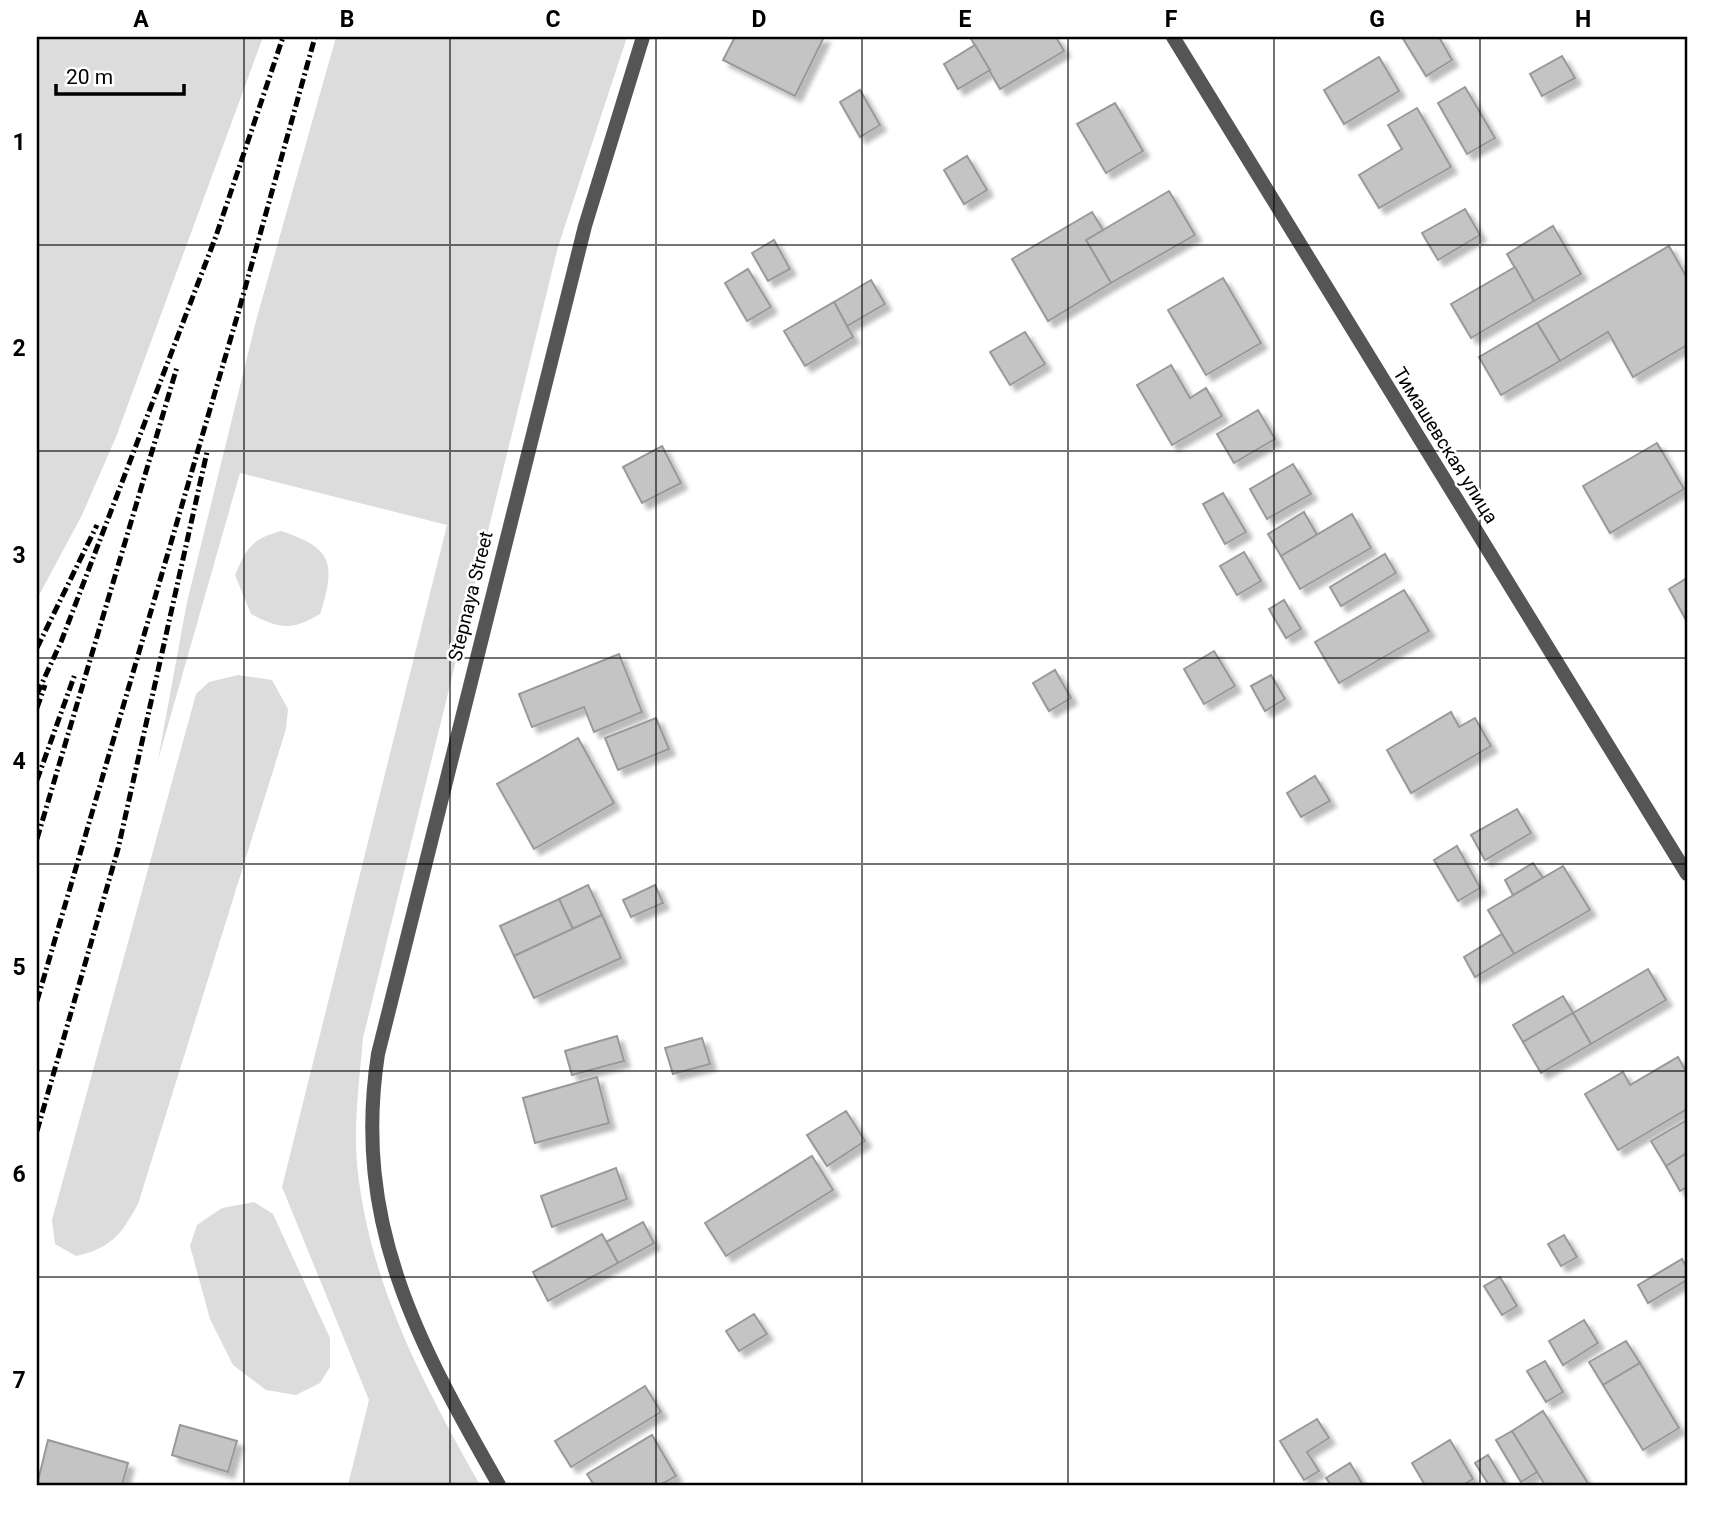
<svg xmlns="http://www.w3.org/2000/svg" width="1724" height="1522" font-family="Roboto,sans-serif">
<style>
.green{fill:#dcdcdc}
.building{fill:#c4c4c4;stroke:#999;stroke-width:2;filter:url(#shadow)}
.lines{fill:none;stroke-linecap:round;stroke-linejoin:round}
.street{stroke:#555;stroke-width:14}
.rail{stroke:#000;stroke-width:5;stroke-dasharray:10 3.5 2 3.5;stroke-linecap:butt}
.grid{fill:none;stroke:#000;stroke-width:2;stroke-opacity:0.55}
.labels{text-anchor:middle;stroke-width:5;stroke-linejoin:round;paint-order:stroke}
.street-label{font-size:19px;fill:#000;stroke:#fff}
.neatline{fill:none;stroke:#000;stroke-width:2.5}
.grid-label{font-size:23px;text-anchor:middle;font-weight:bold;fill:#000}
</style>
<defs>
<filter id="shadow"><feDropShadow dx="6" dy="6" stdDeviation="2" flood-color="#0004"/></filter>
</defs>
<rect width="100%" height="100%" fill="#fff"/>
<g class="green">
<path d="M37,37H263L116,437L82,515L37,599Z"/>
<path d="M336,37H627L558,247L363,1038C359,1086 352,1134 359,1181C374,1293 426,1389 480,1485H348L369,1400L282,1187L447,525L240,473L158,760L187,602L257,317Z"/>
<path d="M281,531C333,548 336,564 320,614C291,631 280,629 251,614L235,575C247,547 252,539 281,531Z"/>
<path d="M238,675L272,680L288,709L286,729L138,1204C121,1235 111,1248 76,1256L55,1244L52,1220L196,694L209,682Z"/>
<path d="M254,1202L273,1214L330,1338V1367L320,1383L296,1395L266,1390L233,1365L210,1319L190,1246L197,1225L222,1208Z"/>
</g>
<g class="building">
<path d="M735,37H824L795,96L723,60Z"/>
<path d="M970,37H1056L1064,51L1000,89Z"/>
<path d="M1402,37H1439L1452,60L1426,76Z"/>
<path d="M975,45L990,70L958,89L944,64Z"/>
<path d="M1562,56L1575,78L1542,96L1530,74Z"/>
<path d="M1379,57L1399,91L1344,124L1324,90Z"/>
<path d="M1465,87L1495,138L1467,154L1438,103Z"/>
<path d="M860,90L880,125L860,137L840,102Z"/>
<path d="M1115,103L1143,151L1106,173L1077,124Z"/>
<path d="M1417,108L1451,167L1379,208L1359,175L1402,149L1388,125Z"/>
<path d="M967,156L987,190L964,204L944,170Z"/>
<path d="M1169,191L1195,235L1111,283L1086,240Z"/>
<path d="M1465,209L1480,235L1438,260L1422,233Z"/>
<path d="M1092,212L1103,230L1086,240L1111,283L1048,321L1012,259Z"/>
<path d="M1553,226L1581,274L1534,301L1507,254Z"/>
<path d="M774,240L790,269L768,281L752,253Z"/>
<path d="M1669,246L1687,278V345L1633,377L1608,332L1560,361L1537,323Z"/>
<path d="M1515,267L1534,301L1471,338L1451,304Z"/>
<path d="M748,269L771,307L747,321L725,283Z"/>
<path d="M1223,278L1261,343L1206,375L1168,310Z"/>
<path d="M871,280L885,304L847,326L834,302Z"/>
<path d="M834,302L853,337L805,366L784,331Z"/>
<path d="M1537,323L1560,361L1501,395L1479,357Z"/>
<path d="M1025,332L1045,364L1010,385L990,352Z"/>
<path d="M1171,365L1190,398L1206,388L1222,416L1172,445L1137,385Z"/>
<path d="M1258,410L1275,439L1234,463L1217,434Z"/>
<path d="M1657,443L1684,489L1610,533L1583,486Z"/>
<path d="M662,446L681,483L642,503L623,467Z"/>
<path d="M1293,464L1311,494L1267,519L1250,489Z"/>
<path d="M1223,493L1246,532L1225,544L1203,504Z"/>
<path d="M1304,512L1317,535L1281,556L1268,534Z"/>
<path d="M1352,514L1371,548L1300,589L1281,556Z"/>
<path d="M1244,552L1261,581L1237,595L1220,566Z"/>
<path d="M1385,554L1396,573L1341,606L1330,587Z"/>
<path d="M1687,578V619L1686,620L1669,589Z"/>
<path d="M1404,590L1429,631L1339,683L1315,642Z"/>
<path d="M1284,600L1301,629L1286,638L1269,609Z"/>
<path d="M1214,651L1235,686L1204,704L1184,669Z"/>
<path d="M619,654L642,712L594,732L584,707L532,727L519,694Z"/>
<path d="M1055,670L1071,698L1049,711L1033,683Z"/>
<path d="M1271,675L1285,699L1265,711L1251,686Z"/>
<path d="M1451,712L1459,727L1475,718L1491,746L1411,793L1387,750Z"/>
<path d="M656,718L669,749L618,770L605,738Z"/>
<path d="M578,738L614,803L534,849L497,784Z"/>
<path d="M1315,776L1330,801L1301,817L1287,793Z"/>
<path d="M1517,809L1531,833L1485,860L1471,835Z"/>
<path d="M1457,846L1480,888L1458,901L1434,860Z"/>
<path d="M1533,863L1543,878L1513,895L1505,880Z"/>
<path d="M1563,866L1590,910L1514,954L1488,910Z"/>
<path d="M588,885L602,915L573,929L559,899Z"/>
<path d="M655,885L663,903L631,917L623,900Z"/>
<path d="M559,899L573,929L514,956L500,926Z"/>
<path d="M602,915L621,958L534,998L514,956Z"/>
<path d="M1502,934L1514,954L1475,977L1464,957Z"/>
<path d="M1648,969L1666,1000L1591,1044L1573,1013Z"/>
<path d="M1563,996L1573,1013L1523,1042L1513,1025Z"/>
<path d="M1573,1013L1591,1044L1541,1073L1523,1042Z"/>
<path d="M617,1036L624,1061L572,1075L565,1051Z"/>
<path d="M702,1038L710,1064L673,1074L665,1048Z"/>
<path d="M1678,1057L1687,1073V1109L1618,1150L1585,1094L1623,1072L1630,1085Z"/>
<path d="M597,1077L609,1123L535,1143L523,1098Z"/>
<path d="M846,1111L865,1141L827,1166L807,1135Z"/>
<path d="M1687,1120V1153L1666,1166L1651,1141Z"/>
<path d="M1687,1153V1187L1680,1191L1666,1166Z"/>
<path d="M812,1156L833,1190L726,1256L705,1223Z"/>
<path d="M616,1168L627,1199L552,1227L541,1196Z"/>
<path d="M643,1222L654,1243L618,1263L606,1242Z"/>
<path d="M602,1234L618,1263L548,1301L533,1272Z"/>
<path d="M1564,1235L1577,1257L1561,1266L1548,1244Z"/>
<path d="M1682,1259L1687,1268V1280L1648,1303L1638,1285Z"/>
<path d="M1500,1277L1517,1306L1502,1315L1484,1286Z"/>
<path d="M754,1314L767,1334L739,1351L726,1331Z"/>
<path d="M1584,1320L1598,1343L1563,1365L1549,1341Z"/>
<path d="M1626,1341L1640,1363L1603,1385L1589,1362Z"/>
<path d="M1545,1361L1563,1392L1546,1402L1527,1371Z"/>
<path d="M1640,1363L1679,1428L1643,1450L1603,1385Z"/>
<path d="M645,1386L661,1412L571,1467L555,1441Z"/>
<path d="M1543,1411L1589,1485H1545L1537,1472L1512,1431Z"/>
<path d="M1317,1419L1329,1438L1307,1452L1319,1471L1304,1480L1280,1441Z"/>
<path d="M180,1425L237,1441L228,1472L172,1455Z"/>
<path d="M1512,1431L1537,1472L1521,1482L1496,1440Z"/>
<path d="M652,1435L676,1476L660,1485H594L587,1474Z"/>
<path d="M48,1440L128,1463L122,1485H37Z"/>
<path d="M1450,1440L1473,1479L1463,1485H1425L1412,1463Z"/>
<path d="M1488,1455L1506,1485H1489L1475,1463Z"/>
<path d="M1350,1463L1363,1485H1331L1326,1478Z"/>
</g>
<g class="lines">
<g class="street">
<path d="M1173,37L1687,874"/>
<path d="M499,1485C418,1343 352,1223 378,1054L585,226L643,37"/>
</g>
<g class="rail">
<path d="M37,648L97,525"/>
<path d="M37,694L61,642L216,236L283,37"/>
<path d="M37,708L45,685"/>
<path d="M37,780L75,674"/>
<path d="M37,839L177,367"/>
<path d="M37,1001L239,310L315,37"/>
<path d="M37,1131L118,849L207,452"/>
</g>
</g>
<path class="grid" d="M244,37V1485M450,37V1485M656,37V1485M862,37V1485M1068,37V1485M1274,37V1485M1480,37V1485M37,245H1687M37,451H1687M37,658H1687M37,864H1687M37,1071H1687M37,1277H1687"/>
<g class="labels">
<g class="street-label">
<text transform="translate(1446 445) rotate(58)" y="7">Тимашевская улица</text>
<text transform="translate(470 596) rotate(-76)" y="7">Stepnaya Street</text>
</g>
</g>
<rect width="1724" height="1522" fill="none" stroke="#ffffff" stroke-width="77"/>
<path d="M56 84v10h128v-10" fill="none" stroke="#000000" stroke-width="3.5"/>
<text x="66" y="84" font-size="21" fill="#000000" stroke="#ffffff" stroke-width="5" paint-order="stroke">20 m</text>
<rect x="38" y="38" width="1648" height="1446" class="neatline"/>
<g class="grid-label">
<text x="141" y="27">A</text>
<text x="347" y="27">B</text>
<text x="553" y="27">C</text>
<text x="759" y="27">D</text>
<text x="965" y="27">E</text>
<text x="1171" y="27">F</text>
<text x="1377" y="27">G</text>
<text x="1583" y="27">H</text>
<text x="19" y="150">1</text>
<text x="19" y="356">2</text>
<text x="19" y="563">3</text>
<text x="19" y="769">4</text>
<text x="19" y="975">5</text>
<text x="19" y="1182">6</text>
<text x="19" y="1388">7</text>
</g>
</svg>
